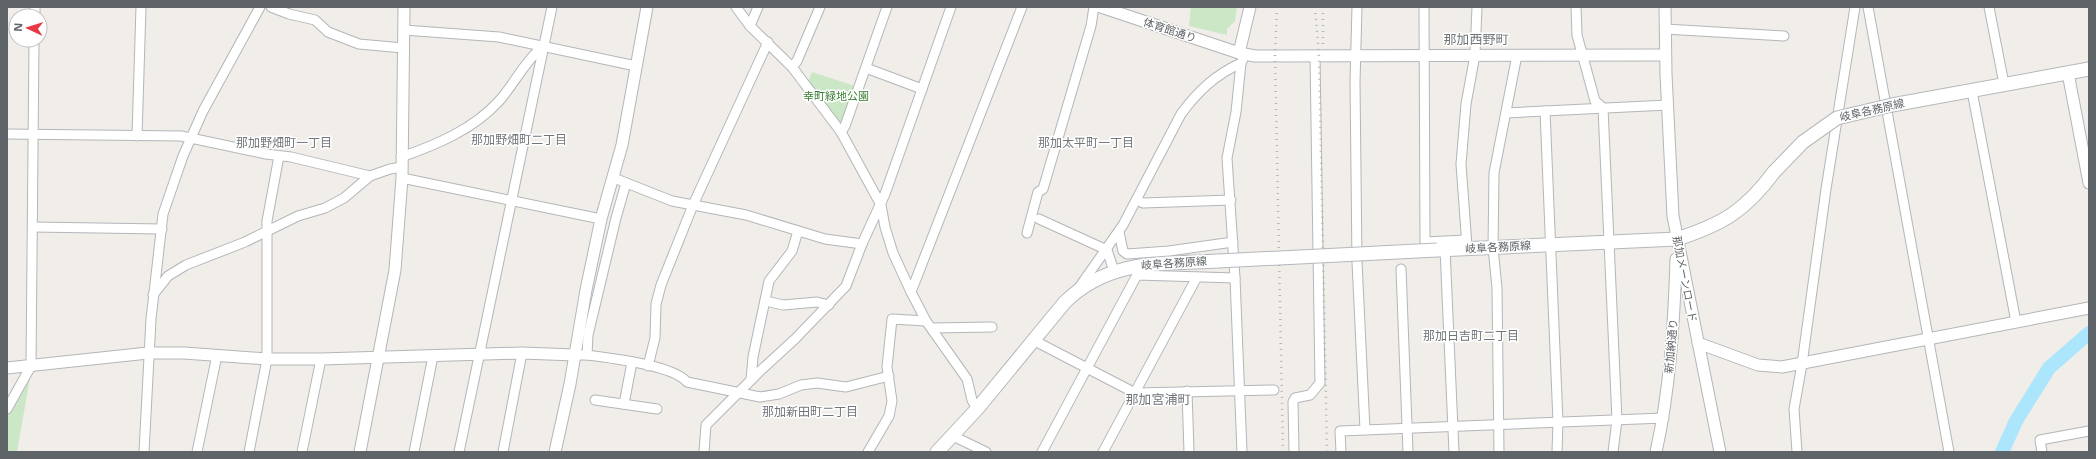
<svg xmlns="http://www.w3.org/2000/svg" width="2096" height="459" font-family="'Noto Sans','Noto Sans JP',sans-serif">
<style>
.green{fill:#cbe7c6}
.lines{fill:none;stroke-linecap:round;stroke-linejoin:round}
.river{stroke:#ace6fd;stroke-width:14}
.minor-casing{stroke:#b3b6ba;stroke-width:11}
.tertiary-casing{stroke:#b3b6ba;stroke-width:13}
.secondary-casing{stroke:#b4b8bc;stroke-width:15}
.minor{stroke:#fff;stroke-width:9}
.tertiary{stroke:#fff;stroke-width:11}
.secondary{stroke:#fff;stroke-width:13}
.rail{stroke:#b4b5b6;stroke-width:2.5;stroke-dasharray:1 5;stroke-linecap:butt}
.secondary-bridge-casing{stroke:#b4b8bc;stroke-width:15;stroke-linecap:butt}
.secondary-bridge{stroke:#fff;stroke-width:13}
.labels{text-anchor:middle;stroke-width:3;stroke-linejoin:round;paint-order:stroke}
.street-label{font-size:11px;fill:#5f6468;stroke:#fff}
.park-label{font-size:11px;fill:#3d8036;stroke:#fff}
.neighbourhood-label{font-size:12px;fill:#70767a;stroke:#fff}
.quarter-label{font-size:13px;fill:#70767a;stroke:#fff}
</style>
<rect width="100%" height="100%" fill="#f1ede8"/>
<g class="green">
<path d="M1191,7H1237L1235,21L1227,29V35L1189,26Z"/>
<path d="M812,72L855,86L839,130L808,82Z"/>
<path d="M31,372L17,452H7V417Z"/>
</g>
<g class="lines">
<path class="river" d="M2002,452L2016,421L2049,368L2089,333"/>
<g class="minor-casing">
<g id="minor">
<path d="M271,7L289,14L315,20L328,32L359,44L403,48"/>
<path d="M736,7L750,26L792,67L841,132L881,205L885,227L893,253L911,292L926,321L967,379L972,400L977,409"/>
<path d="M1357,7L1355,82L1357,262L1365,430"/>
<path d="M1424,7L1425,242L1466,240"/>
<path d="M1576,7L1577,35L1595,101L1603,108L1617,420L1613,452"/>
<path d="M1868,7L1949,452"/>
<path d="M1989,7L2004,84"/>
<path d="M35,16V7"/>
<path d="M750,26L758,7"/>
<path d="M1665,29L1784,36"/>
<path d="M404,30L499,37L636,66"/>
<path d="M1241,63L1236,112L1227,158L1235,278L1242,452"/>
<path d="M792,67L797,61L820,7"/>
<path d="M866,68L922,89"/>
<path d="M1972,91L2016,322"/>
<path d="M1545,111L1558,422L1557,452"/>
<path d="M1506,113L1668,105"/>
<path d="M841,132L845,126L887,7"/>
<path d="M7,134L181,136L266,154L291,157L370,176"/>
<path d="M137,136L141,7"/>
<path d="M401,157C436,145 474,129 499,101C515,83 524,62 543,46"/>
<path d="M402,178L601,219"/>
<path d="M614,178L672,201L746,215L825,239L862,244"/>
<path d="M1137,200L1143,203L1231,200"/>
<path d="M1039,219L1107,250L1114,271"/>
<path d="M33,227L162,229"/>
<path d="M1119,232L1123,251L1127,254L1169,251L1233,242"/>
<path d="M1027,233L1038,192L1043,189L1091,26L1094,7"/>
<path d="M1467,246L1461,164L1466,104L1475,55L1477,7"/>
<path d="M1445,249L1454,452"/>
<path d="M1401,269L1408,452"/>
<path d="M1078,289L1123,225L1181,114C1198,91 1215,75 1241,63L1243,59"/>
<path d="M911,292L1022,7"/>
<path d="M153,295L168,276L186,265L245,242L298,216L325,208L344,198L370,176L390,169L402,167"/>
<path d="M766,301L783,305L817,302L829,305"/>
<path d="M932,328L992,327"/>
<path d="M1033,340L1135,393L1274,390"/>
<path d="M575,355H587L588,335L616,218L626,183"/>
<path d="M587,355C610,358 673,365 687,382L760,397L779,394L801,385L817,383L846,387L889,376"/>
<path d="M648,366L655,338L656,304L661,285L693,205L768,42"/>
<path d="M751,380L753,357L769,281L792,251L798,231"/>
<path d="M1187,391L1189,452"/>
<path d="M595,400L657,409"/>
<path d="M624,404L632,362"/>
<path d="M7,409L31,366L34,40"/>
<path d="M953,436L986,452"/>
<path d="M144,452L151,319L163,214L183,156L203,111L260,7"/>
<path d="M197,452L217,355"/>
<path d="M249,452L267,359V221L279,156"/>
<path d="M302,452L321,359"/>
<path d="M414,452L433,356"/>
<path d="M459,452L552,7"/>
<path d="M503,452L522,353"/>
<path d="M704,452L706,425L759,372L795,339L846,286L862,244L885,194L951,7"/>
<path d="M868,452L889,416L892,401L887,367L892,319L926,321"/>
<path d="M1042,452L1137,275L1235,278"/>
<path d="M1103,452L1197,277"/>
<path d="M1294,452L1293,402L1295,398L1310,395L1320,383L1315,56"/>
<path d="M1341,452L1340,431L1664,418"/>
<path d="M1499,452L1497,288L1493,247L1494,173L1517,55"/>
<path d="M1797,452L1794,409L1802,364L1826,189L1855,7"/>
<path d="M2042,452L2040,440L2089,431"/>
</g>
</g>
<g class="tertiary-casing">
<g id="tertiary">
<path d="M1101,7L1239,53L1255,56L1665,55"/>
<path d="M1665,7L1666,74L1673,216L1720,452"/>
<path d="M1239,53L1250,7"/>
<path d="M2068,73L2089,183"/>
<path d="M1698,343L1758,365L1782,367L2089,308"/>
<path d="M7,368L148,353H184L267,359H321L522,353L575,355"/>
<path d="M360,452L395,270L402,178L404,7"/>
<path d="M555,452L570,384L586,290L601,219L622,145L647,7"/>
<path d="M1656,452C1670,389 1674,324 1676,259"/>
</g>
</g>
<g class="secondary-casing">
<g id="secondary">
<path d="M1892,105L2089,69"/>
<path d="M1437,250L1677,239C1723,224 1745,211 1774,172"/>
<path d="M937,452L977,409L1065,302C1109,259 1161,264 1218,261"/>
</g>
</g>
<use href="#minor" class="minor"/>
<use href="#tertiary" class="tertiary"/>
<use href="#secondary" class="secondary"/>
<g class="rail">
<path d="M1277,7L1275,56L1283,452"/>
<path d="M1315,7L1319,56L1327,452"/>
<path d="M1323,7V45"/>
</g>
<g class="secondary-bridge-casing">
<g id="secondary-bridge">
<path d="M1774,172L1803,142L1837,118L1892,105"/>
<path d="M1218,261L1437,250"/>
</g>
</g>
<use href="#secondary-bridge" class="secondary-bridge"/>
</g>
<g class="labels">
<g class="street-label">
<text transform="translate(1170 30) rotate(18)" y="4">体育館通り</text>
<text transform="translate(1872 110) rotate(-13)" y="4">岐阜各務原線</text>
<text transform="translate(1498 247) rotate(-3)" y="4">岐阜各務原線</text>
<text transform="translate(1174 263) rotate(-4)" y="4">岐阜各務原線</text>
<text transform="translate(1685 279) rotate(79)" y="4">那加メーンロード</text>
<text transform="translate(1671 346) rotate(-85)" y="4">新加納通り</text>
</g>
<g class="park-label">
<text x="836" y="100">幸町緑地公園</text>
</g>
<g class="neighbourhood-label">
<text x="519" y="144">那加野畑町二丁目</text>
<text x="284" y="147">那加野畑町一丁目</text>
<text x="1086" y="147">那加太平町一丁目</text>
<text x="1471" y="340">那加日吉町二丁目</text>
<text x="810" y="416">那加新田町二丁目</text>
</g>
<g class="quarter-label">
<text x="1476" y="44">那加西野町</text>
<text x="1158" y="404">那加宮浦町</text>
</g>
</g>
<rect width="2096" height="459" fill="none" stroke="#5f6468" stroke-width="16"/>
<g transform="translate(28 28) rotate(274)"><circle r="19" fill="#ffffff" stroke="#bfc1c3"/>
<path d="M0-3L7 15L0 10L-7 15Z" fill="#e53946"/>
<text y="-6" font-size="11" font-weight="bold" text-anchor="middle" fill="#5f6468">N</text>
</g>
</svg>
